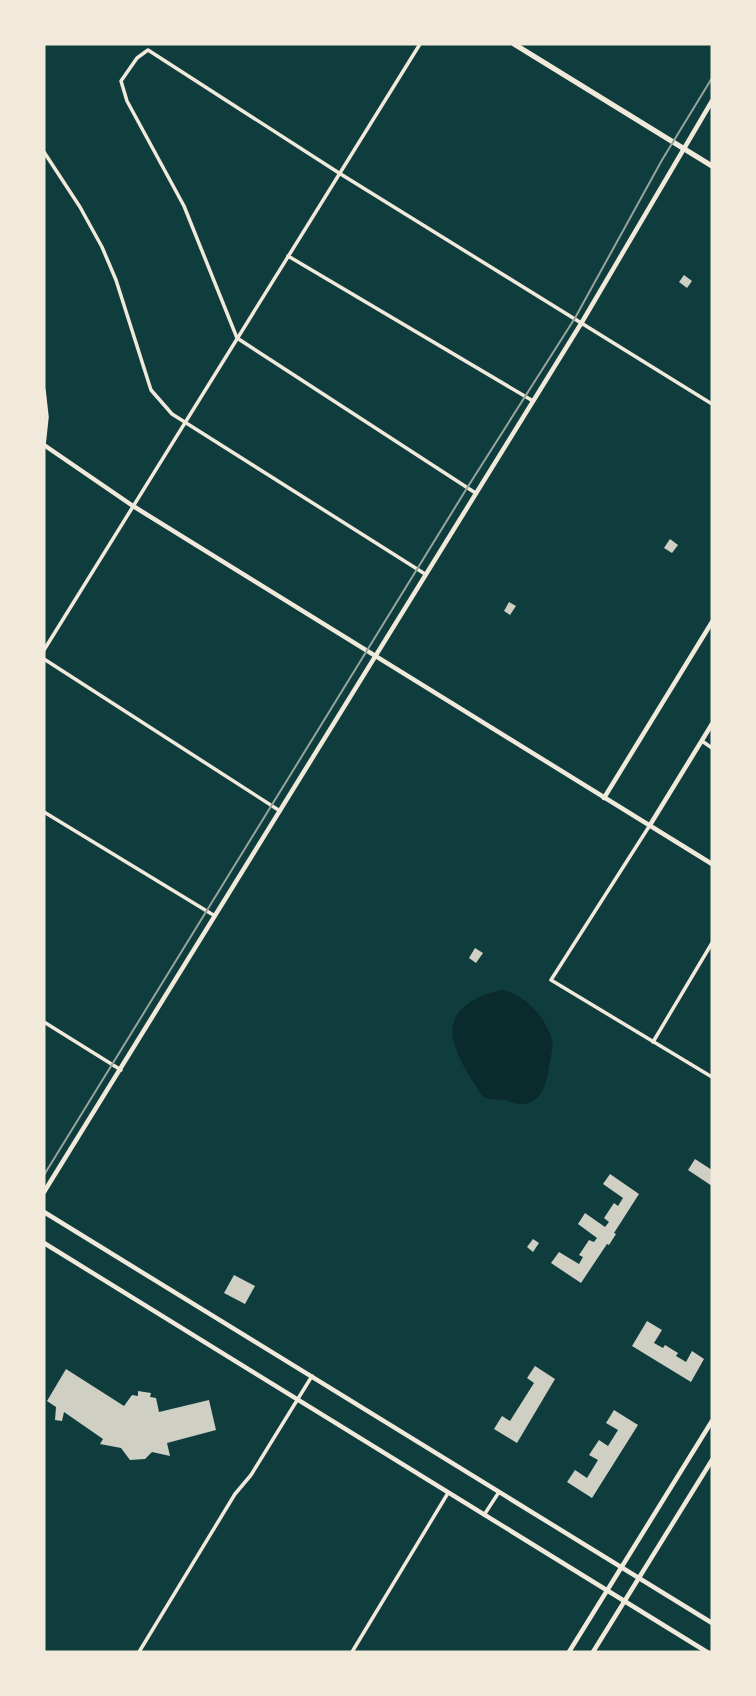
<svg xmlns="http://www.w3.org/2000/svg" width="756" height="1696" font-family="Overpass,sans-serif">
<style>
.water{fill:#0a2a2b}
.building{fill:#cfcfc3}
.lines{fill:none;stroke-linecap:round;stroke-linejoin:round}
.minor{stroke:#f1e9da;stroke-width:3.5}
.tertiary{stroke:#f1e9da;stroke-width:4.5}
.secondary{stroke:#f1e9da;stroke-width:4.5}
.primary{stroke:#f1e9da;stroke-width:5}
.tram{stroke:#97a49c;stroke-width:2}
</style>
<rect width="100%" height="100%" fill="#0f3d3e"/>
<path class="water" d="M502,990C524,994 546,1017 552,1040C554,1047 551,1054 550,1061C547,1078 545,1101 525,1104C516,1105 511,1101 504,1100C497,1099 491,1100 483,1097C472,1080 457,1059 453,1038C447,1009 479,994 502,990Z"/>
<g class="building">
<path d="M684,275L692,281L687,288L679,282Z"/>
<path d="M670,539L678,545L672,553L664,548Z"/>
<path d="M509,602L516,606L510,615L504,611Z"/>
<path d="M475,948L483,953L476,963L469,958Z"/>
<path d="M695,1159L712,1170V1186L688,1170Z"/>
<path d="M610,1174L639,1194L614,1233L616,1234L609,1245L607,1244L581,1283L551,1263L559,1252L579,1264L583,1257L579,1255L589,1240L594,1242L597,1238L578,1224L585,1213L605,1227L609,1222L604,1218L614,1203L618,1206L623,1198L603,1184Z"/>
<path d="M533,1239L539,1243L533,1252L527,1247Z"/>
<path d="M234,1275L255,1286L245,1304L224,1293Z"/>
<path d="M647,1321L662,1330L654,1343L663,1348L665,1345L678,1353L676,1356L686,1362L692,1351L704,1359L691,1382L632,1346Z"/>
<path d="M535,1366L555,1379L517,1443L494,1429L502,1416L510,1421L534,1383L527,1378Z"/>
<path d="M66,1369L124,1406L132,1395L138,1396V1391L151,1393L150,1397L156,1398L159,1412L209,1400L216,1430L167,1443L170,1456L152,1452L145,1459L130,1460L121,1448L100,1444L103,1439L64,1412L62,1421L55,1420L56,1407L47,1401Z"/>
<path d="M614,1410L638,1425L592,1498L567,1482L575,1470L587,1478L598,1460L589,1455L599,1440L608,1446L618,1430L606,1423Z"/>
</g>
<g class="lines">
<g class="minor">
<path d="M44,152L80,207L102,247L116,280L151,390L172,414L425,574"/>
<path d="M288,256L533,401"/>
<path d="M44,390L47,417L44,445"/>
<path d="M474,492L237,338L184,206L127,101L121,81L137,58L148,50L339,173L712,404"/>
<path d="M44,650L420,44"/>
<path d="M44,659L280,811"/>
<path d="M702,741L712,748"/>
<path d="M44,812L215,916"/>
<path d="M650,825L551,980L712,1077"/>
<path d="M44,1022L121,1070"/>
<path d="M653,1042L712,943"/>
<path d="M484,1515L499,1492"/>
<path d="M139,1652L235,1494L251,1475L312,1376"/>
<path d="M352,1652L448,1493"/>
</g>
<g class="tertiary">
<path d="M44,445L133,506L712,864"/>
<path d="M604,798L712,622"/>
<path d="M650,825L712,724"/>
<path d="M44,1192L582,322L712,101"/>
</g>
<g class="secondary">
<path d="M44,1212L712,1623"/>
<path d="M44,1243L707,1652"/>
<path d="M569,1652L712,1421"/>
<path d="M593,1652L712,1460"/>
</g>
<path class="primary" d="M514,44L712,166"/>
<path class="tram" d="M44,1175L467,488L575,318L662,160L712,78"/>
</g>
<rect width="756" height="1696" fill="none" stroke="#f1e9da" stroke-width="91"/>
</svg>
